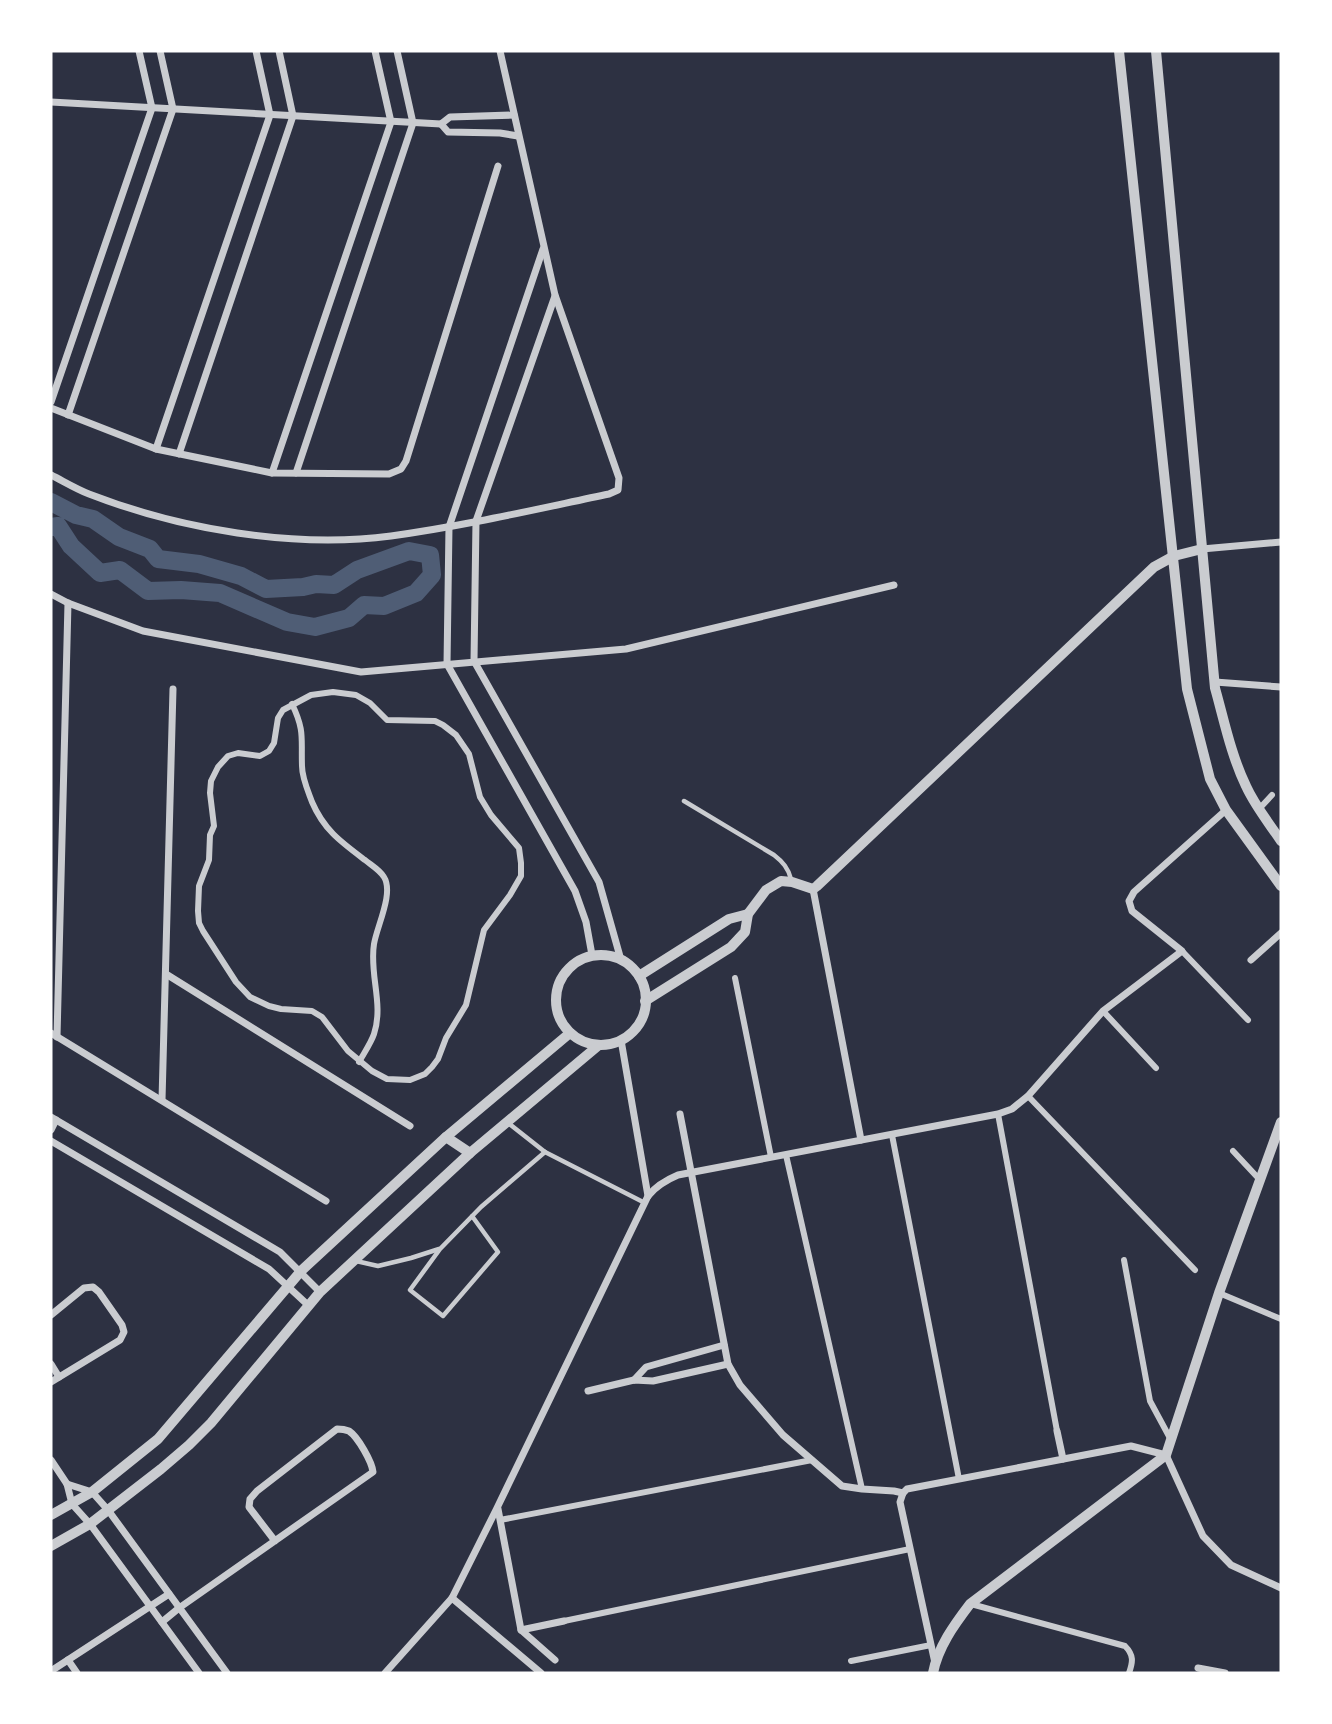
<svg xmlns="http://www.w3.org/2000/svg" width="1332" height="1724" font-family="'IBM Plex Sans',sans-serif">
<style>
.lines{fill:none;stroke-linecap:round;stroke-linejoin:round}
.canal{stroke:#4f5d75;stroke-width:18}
.service{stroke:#caccd0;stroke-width:4.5}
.pedestrian{stroke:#caccd0;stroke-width:6}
.minor{stroke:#caccd0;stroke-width:7}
.tertiary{stroke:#caccd0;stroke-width:10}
</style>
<rect width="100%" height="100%" fill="#2d3142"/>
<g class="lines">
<path class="canal" d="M51,502L76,515L93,519L119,537L150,549L158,559L199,564L241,576L266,589L303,587L316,584L334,585L357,570L409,551L430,555L432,575L416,593L384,606L364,605L349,618L315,627L287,622L220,593L181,590L148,591L120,570L100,573L71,546L58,526L51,527"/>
<g class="service">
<path d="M684,801L774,855C783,862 788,868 791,879"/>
<path d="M507,1122L545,1152L645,1203"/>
<path d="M472,1216L498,1252L443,1316L410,1290L440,1249L481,1207L545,1152"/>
<path d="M356,1261L378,1266L411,1258L439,1249"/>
</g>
<g class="pedestrian">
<path d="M333,692L356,695L370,703L387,720L435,721L443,725L456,735L469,754L480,797L491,815L519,848L521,863V876L510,895L484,930L466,1005L446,1038L438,1059L432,1067L425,1074L410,1080L387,1079L372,1071L348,1051L322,1017L312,1011L281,1009L269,1006L250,997L236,982L203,931L199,923L198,911L199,886L209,860L210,835L214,826L210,793L211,781L218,767L228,756L238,753L260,756L269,751L274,743L278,718L283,710L311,695Z"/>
<path d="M292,704C305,731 301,738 302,766C302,778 308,791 312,802C324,830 341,842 365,860C371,865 380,870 384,877C394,893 377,926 374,944C369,974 384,1004 374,1034C371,1043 364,1053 359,1062"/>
<path d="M1259,809L1272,795"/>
<path d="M1182,951L1248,1020"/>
<path d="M735,978L771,1157"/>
<path d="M1103,1011L1156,1068"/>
<path d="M1028,1096L1195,1270"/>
<path d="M998,1114L1057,1431"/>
<path d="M892,1135L959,1479"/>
<path d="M1233,1151L1260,1180"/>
<path d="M786,1155L862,1489"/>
<path d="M1124,1260L1150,1401L1171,1440"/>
<path d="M1219,1293L1281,1319"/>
<path d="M500,1520L812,1460"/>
<path d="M971,1604L1125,1646C1134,1655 1133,1662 1129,1673"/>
<path d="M564,1621L910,1549"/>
<path d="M851,1661L931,1645"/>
</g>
<g class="minor">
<path d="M51,102L441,124L450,117L514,115"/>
<path d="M441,124L448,132L500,133L518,136"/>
<path d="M543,249L449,527L447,664L575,891L586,922L592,955"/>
<path d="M555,296L476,521L474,661L599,882L621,960"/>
<path d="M51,402L152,108L139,51"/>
<path d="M51,408L156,449L272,473L389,474L401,469L406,461L498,166"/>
<path d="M68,415L173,109L160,51"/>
<path d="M156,449L270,115L256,51"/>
<path d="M179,454L293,116L279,51"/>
<path d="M272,473L391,122L375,51"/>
<path d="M296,473L413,123L397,51"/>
<path d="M51,475C63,481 76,489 89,494C179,529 294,549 391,536C464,526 537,509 609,494L618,490L619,478L555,295L500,51"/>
<path d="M1202,549L1281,542"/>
<path d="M51,594L68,603L143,631L361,672L626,649L894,585"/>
<path d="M1215,682L1281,687"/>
<path d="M813,889L861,1140"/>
<path d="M1251,960L1281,933"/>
<path d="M166,974L410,1126"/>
<path d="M51,1033L326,1201"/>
<path d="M57,1037L68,603"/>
<path d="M621,1040L648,1196"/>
<path d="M162,1100L173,689"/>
<path d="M680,1114L728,1364L740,1385L783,1435L842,1486L862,1489L894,1491L903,1493"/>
<path d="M51,1117L280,1252L320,1292"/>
<path d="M51,1130L56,1120"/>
<path d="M51,1141L269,1269L309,1306"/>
<path d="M51,1315L84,1288L93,1287L99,1292L122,1325L124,1332L120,1340L51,1382"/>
<path d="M51,1364L59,1377"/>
<path d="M634,1380L646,1367L724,1345"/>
<path d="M588,1391L634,1380L653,1381L728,1364"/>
<path d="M1057,1431L1063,1459"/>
<path d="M51,1460L67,1484L72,1504L90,1524L199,1673"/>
<path d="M67,1484L92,1492L108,1510L227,1673"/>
<path d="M903,1493L907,1489L1131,1446L1166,1455L1203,1536L1231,1565L1281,1588"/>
<path d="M903,1493L900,1502L935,1663"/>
<path d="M498,1509L521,1630L555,1660"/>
<path d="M452,1598L541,1673"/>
<path d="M162,1622L179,1608L373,1472C372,1462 358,1437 349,1431C344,1429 342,1429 337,1429L257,1491L250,1499L249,1507L275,1541"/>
<path d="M521,1630L564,1621"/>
<path d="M68,1660L77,1673"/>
<path d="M1198,1668L1225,1673"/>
<path d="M51,1671L169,1594"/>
<path d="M385,1673L452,1598L497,1508L648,1196C656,1186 666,1180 678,1175L998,1114L1012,1109L1028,1096L1103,1011L1182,951L1132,911L1129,901L1134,892L1226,810"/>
</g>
<g class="tertiary">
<path d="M1119,51L1187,689L1210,779L1226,810L1281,886"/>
<path d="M1156,51L1215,688C1224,720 1231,755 1246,786C1255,806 1269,823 1281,841"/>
<circle cx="601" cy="1000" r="45"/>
<path d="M639,976L729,919L748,914"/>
<path d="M645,1001L731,947L745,932L748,914L766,890L781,881L792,882L813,889L817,886L1154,567L1174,556L1202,549"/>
<path d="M446,1137L470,1153"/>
<path d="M51,1515L92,1492L158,1439L301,1271L446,1137L570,1033"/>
<path d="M51,1546L90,1524L161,1469L189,1445L211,1423L320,1292L470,1153L599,1045"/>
<path d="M933,1673C938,1647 954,1625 970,1604L1166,1455L1219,1293L1281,1122"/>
</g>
</g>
<rect width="1332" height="1724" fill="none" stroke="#ffffff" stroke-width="105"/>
</svg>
